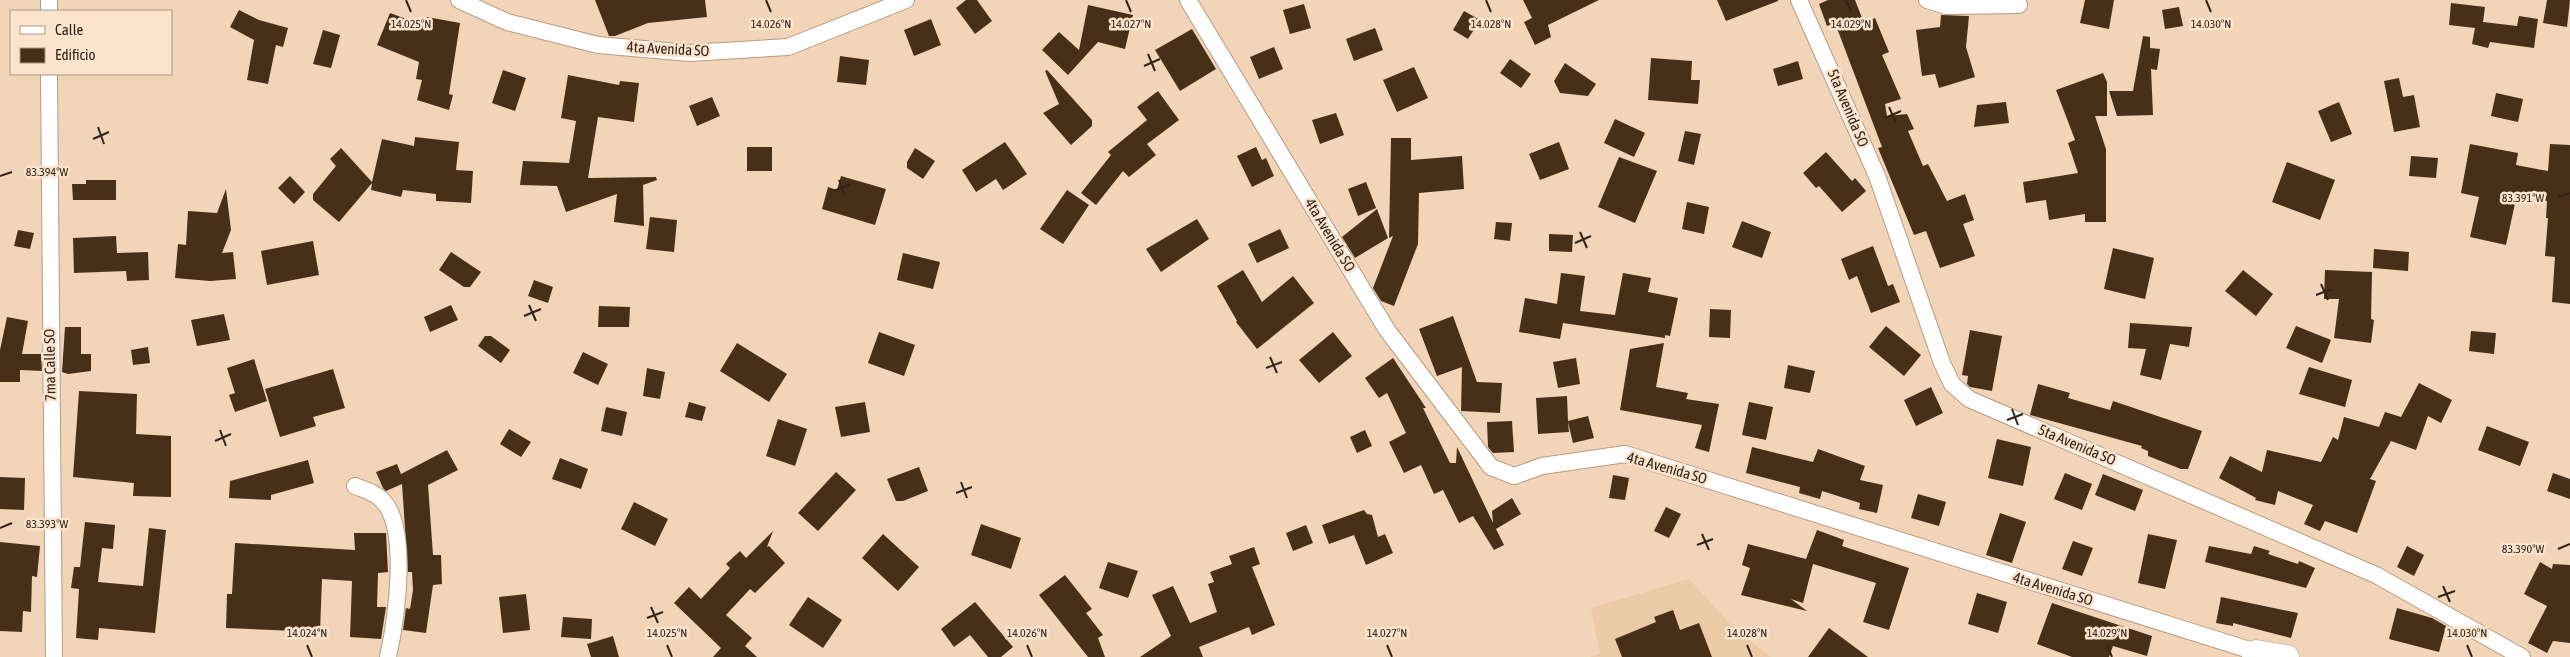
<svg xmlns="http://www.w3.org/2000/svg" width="2570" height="657" font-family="'Asap Condensed',sans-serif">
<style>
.built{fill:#ecc9a7}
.building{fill:#483018}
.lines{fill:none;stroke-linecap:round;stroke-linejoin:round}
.street-casing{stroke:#b79b80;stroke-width:18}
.secondary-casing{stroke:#b79b80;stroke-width:25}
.street{stroke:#fff;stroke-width:16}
.secondary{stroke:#fff;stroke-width:24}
.ticks{fill:none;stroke:#30241a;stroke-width:2}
.labels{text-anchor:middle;stroke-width:5;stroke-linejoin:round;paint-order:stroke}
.street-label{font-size:15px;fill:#30241a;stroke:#fbe3cc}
.ticks-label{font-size:12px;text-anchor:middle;fill:#30241a;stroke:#fbe3cc;stroke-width:5;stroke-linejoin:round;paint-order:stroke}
</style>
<rect width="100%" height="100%" fill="#f2d4b8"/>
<path class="built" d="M1689,579L1731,625L1771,657H1590L1600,653L1591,608Z"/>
<g class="building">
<path d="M595,0H705L707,17L648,23L615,36H609Z"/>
<path d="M966,0H977L992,21L975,34L956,8Z"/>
<path d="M1523,0H1599L1548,25L1551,37L1535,45L1524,22L1532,18Z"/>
<path d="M1717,0H1778V1L1726,21Z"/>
<path d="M1828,0H1855L1864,23L1875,18L1889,52L1882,55L1901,99L1885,104L1887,116L1907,114L1914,129L1908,131L1923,166L1928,164L1947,201L1965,194L1974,220L1963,224L1975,256L1940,268L1926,231L1914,235L1878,148L1882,147L1835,23L1827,26L1819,4Z"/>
<path d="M2085,0H2114L2109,29L2080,23Z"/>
<path d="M2547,0H2570L2567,27L2543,23Z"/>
<path d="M2451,3L2485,7L2483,22L2517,26L2519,16L2538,19L2534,48L2490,42L2488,48L2472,44L2475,28L2449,25Z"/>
<path d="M1304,4L1311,28L1290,34L1283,10Z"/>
<path d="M1088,5L1133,15L1125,49L1098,42L1068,75L1042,50L1059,32L1079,50Z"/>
<path d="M2179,7L2183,26L2165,29L2162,10Z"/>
<path d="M239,10L259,20L288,28L283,47L276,45L268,84L247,80L254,40L230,27Z"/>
<path d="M1464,11L1480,20L1468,39L1453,30Z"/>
<path d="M390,13L425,26L427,17L460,23L449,94L453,95L449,110L417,100L422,80L416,79L419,62L377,45Z"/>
<path d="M1941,15L1969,16L1966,47L1975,77L1939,88L1935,74L1922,76L1916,30L1940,27Z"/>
<path d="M931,19L941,45L914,56L904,30Z"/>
<path d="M1375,28L1383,50L1354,61L1346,39Z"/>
<path d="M1192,29L1216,69L1180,91L1155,50Z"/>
<path d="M323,30L340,35L331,68L313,64Z"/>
<path d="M2143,36L2150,37V48L2160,49L2157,70L2151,69L2153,115L2117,116L2109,91H2133Z"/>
<path d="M1274,47L1283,69L1259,79L1250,57Z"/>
<path d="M840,56L869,60L866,85L837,82Z"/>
<path d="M1651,58L1692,61L1691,80H1700L1698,104L1648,100Z"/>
<path d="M1510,59L1531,74L1521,88L1500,73Z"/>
<path d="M1798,61L1803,79L1778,86L1773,69Z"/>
<path d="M1565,63L1596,84L1588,96L1560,93L1554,81Z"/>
<path d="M1414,67L1428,98L1397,112L1383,80Z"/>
<path d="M503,70L526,78L515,111L492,103Z"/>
<path d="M1047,70L1092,120V126L1071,145L1043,113L1059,104L1045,71Z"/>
<path d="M2103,73L2107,82V116H2095L2106,149V222H2085V214L2049,220L2046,200L2026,203L2023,182L2078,173L2068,143L2075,140L2056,90Z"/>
<path d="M568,75L619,85L620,81L639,83L634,122L598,117L588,178L656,177L657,180L643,185L644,226L614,222L617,194L566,212L557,186L520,185L523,161L569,163L576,121L561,118Z"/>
<path d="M2399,78L2403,97L2414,95L2420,127L2394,132L2384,81Z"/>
<path d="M1158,91L1179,120L1147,144L1156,155L1129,177L1123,171L1096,205L1081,193L1111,155L1108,152L1147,120L1137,107Z"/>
<path d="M2496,93L2523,99L2518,122L2491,116Z"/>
<path d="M712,97L720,116L697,126L689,106Z"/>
<path d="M2006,102L2009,123L1974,127L1977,105Z"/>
<path d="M2339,102L2352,134L2331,142L2318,111Z"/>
<path d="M1336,113L1344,135L1320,144L1312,120Z"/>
<path d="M1615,119L1645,133L1634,157L1604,143Z"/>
<path d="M1685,131L1701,134L1694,165L1678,161Z"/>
<path d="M415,137L459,142L456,170L473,171L471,203L436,201V194L403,190L401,197L371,190L372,183L339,222L313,200V194L336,166L330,159L341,148L372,182L382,139L414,146Z"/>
<path d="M1391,138H1411V160L1462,156L1464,189L1419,193L1418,244L1394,306L1381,301L1373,288L1393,236L1389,238Z"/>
<path d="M1005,142L1027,174L1003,190L996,179L976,192L962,170Z"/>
<path d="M1559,142L1569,169L1540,180L1529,154Z"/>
<path d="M2470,144L2518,153L2516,165L2548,171L2550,144L2570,145V304L2552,302L2555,257L2545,256L2548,218H2546L2547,201L2517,194L2506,245L2470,237L2479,197L2461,193Z"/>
<rect x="747" y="147" width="25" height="24"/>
<path d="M1256,147L1262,160L1266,158L1274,176L1252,187L1237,156Z"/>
<path d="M915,148L935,161L923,179L907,168V162Z"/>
<path d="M1826,152L1852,181L1855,178L1866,191L1842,212L1819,186L1816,188L1803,173Z"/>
<path d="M2411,156L2438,158L2436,178L2409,176Z"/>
<path d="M1619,157L1657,171L1635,223L1598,207Z"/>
<path d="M2287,162L2335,180L2320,220L2272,202Z"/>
<path d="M290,176L305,192L294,204L278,188Z"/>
<path d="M841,176L886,189L875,225L822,209L828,187L837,190Z"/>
<path d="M86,180H116V200H73L72,184H86Z"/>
<path d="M1366,182L1376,208L1358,216L1348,189Z"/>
<path d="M226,189L231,230L222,253L233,252L236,279L210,281L175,278L178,244L186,245L188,211L217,213Z"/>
<path d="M1067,190L1089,205L1063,244L1040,229Z"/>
<path d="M1687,202L1709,207L1704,234L1682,229Z"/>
<path d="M1377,209L1388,238L1355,258L1342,237Z"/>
<path d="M650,217L677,220L674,252L646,249Z"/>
<path d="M1197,219L1209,239L1161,272L1146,249Z"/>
<path d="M1742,221L1771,232L1762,258L1732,247Z"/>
<path d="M1496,222L1512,223L1510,241L1494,239Z"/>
<path d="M1280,229L1289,248L1257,263L1248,244Z"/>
<path d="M18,230L34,233L30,249L14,246Z"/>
<path d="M1549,234L1573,235L1572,252L1549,251Z"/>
<path d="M116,236L117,253L148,252L149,280L127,281L126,271L74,273L73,238Z"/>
<path d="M313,241L319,275L267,285L261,251Z"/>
<path d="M1873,246L1888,286L1893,284L1900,302L1871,313L1857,276L1849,280L1841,259Z"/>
<path d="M2113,248L2154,258L2145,299L2104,289Z"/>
<path d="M2374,249L2409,252L2408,271L2373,268Z"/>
<path d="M451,252L481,272L470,287H464L439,270Z"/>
<path d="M903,253L940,262L933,289L897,280Z"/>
<path d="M1243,270L1262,302L1293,276L1314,303L1257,349L1236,322L1237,321L1217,286Z"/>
<path d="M2243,270L2273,294L2256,316L2225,291Z"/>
<path d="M2325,270L2372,272L2371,319L2374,320L2371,343L2334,338L2339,299H2324Z"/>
<path d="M1561,273L1585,276L1580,311L1615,315L1623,273L1651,278L1648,292L1678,298L1670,336L1665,335V338L1563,323L1560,339L1519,332L1525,298L1557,304Z"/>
<path d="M534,280L553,287L548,303L528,296Z"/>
<path d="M451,305L458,320L430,332L424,317Z"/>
<path d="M599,306L630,307L629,327H598Z"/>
<path d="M1710,309L1731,310L1730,338L1709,337Z"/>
<path d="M224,314L230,340L197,346L191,320Z"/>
<path d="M1453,316L1477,382L1502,383L1500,413L1461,411L1462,367L1437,376L1419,329Z"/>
<path d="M7,317L28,321L22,354H41L42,371L20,370V382H0V350Z"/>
<path d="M2130,323L2192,327L2189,347L2170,344L2161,380L2140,375L2146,349L2128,348Z"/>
<path d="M1886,326L1921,355L1904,376L1869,347Z"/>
<path d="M2296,326L2331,340L2322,363L2286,348Z"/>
<path d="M65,327H81V354H91V371L68,374L62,372Z"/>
<path d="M1970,330L2002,336L1992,391L1970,387L1967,384L1968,376L1962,375Z"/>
<path d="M2471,331L2496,333L2494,354L2469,351Z"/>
<path d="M879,332L915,345L904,376L868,363Z"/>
<path d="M1333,332L1352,356L1319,383L1299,360Z"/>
<path d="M485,336H491L510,350L501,363L478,346Z"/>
<path d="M737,343L787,374L769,402L720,371Z"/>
<path d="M1664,343L1656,387L1688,393L1686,399L1719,404L1709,452L1695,448L1702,425L1620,410L1630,349Z"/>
<path d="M148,347L150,363L133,365L131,350Z"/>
<path d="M583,352L608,364L598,385L573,373Z"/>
<path d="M1393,358L1426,408H1423L1450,463H1456L1457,447L1493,523L1492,511L1512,498L1521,514L1496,529L1504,545L1494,550L1473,516L1459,523L1443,490L1434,494L1421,465L1404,473L1389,442L1406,433L1387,393L1379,398L1365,378Z"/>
<path d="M1576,358L1580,384L1558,388L1553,362Z"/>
<path d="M254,359L267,401L235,412L229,395L235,393L227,368Z"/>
<path d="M1788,365L1815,371L1810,393L1784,388Z"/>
<path d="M2309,367L2352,380L2345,407L2299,394Z"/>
<path d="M647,368L665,372L660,399L643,396Z"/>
<path d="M333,369L345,408L313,417L316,426L280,437L265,389Z"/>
<path d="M2419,383L2452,400L2441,423L2428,416L2416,450L2391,441L2370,479L2376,481L2357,533L2325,521L2320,531L2304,524L2313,505L2278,491L2275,505L2255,500L2256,498L2219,478L2230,456L2262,472L2267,450L2321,462L2333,437L2338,440L2344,417L2379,427L2385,412L2401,417Z"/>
<path d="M2038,384L2070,393L2068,398L2110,410L2113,401L2202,431L2188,469H2181L2148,456V451L2141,448L2142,446L2030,415Z"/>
<path d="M1931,387L1943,413L1916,426L1904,400Z"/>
<path d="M79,391L137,394L136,434L171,436V497L133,496L134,483L73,477Z"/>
<path d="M1567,396L1568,421L1588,416L1594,438L1573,443L1568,422L1569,432L1538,434L1536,398Z"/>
<path d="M689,402L706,407L702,421L685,417Z"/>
<path d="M865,402L870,432L841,437L835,407Z"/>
<path d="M1749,402L1773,407L1766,440L1742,435Z"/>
<path d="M606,407L627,412L622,436L601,431Z"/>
<path d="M778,419L807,429L795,466L766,456Z"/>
<path d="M1512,421L1514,452L1493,453L1488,447L1487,422Z"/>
<path d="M2487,426L2529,442L2520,466L2478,450Z"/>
<path d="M509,429L531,442L521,457L500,444Z"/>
<path d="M1365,430L1372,446L1357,453L1350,437Z"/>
<path d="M1997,439L2031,447L2023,486L1988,478Z"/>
<path d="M1752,447L1813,462L1818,449L1865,466L1860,480L1883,485L1877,513L1859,509L1860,503L1822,491L1820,499L1799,493L1800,487L1746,473Z"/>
<path d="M447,450L458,470L428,485L433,555H441L442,584L433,585L426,633L403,630L406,608L410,609L413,590L412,572H408L402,484L386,491L383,488L376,472L397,464L401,474Z"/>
<path d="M560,458L588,469L581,489L552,479Z"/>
<path d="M308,460L314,483L271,495V500L229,498L230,481Z"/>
<path d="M919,467L928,491L903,501H896L887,479Z"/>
<path d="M836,472L856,490L818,531L798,513Z"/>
<path d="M2065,473L2092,484L2082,510L2054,499Z"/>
<path d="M2553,473L2570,479V499L2547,491Z"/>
<path d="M2103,474L2143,490L2135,511L2095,495Z"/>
<path d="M1613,475L1629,478L1625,500L1609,498Z"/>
<path d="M0,477L25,478L24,510L0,509Z"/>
<path d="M1918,494L1946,502L1939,526L1911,518Z"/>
<path d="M634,502L668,519L655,546L621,529Z"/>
<path d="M1666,507L1681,514L1669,538L1654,531Z"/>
<path d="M1364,510L1367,514L1372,515L1378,537L1385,534L1393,553L1366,565L1354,535L1329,544L1322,525Z"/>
<path d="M2000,513L2026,522L2012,563L1986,555Z"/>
<path d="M85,522L115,525L113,549L102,548L98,582L143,586L149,528L166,530L155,633L99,628L98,640L76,638L79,589L71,588L74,567H80Z"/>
<path d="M981,524L1021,538L1011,569L971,555Z"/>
<path d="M1306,525L1313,543L1293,551L1286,533Z"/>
<path d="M1817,530L1844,540L1842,546L1909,568L1889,630L1863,622L1876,583L1813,564L1803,603L1791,599L1807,611L1741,595L1750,568L1742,565L1748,544L1806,559Z"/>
<path d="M773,531L767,547L769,546L785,563L755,593L750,589L726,615L752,638L745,646L757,657H713L721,648L674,603L689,587L701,599L730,568L726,564L740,551L746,558Z"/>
<path d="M354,533H386L388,572L378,573L377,607H386L381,639L350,637L352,581L322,579L320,632L226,628L227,594H232L235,543L355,550Z"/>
<path d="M883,534L919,567L898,591L862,558Z"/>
<path d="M2148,534L2177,540L2165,589L2138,583Z"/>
<path d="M2073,541L2093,548L2082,576L2062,569Z"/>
<path d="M0,542L40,546L37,577L32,576L31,612L23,611L22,632L0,631Z"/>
<path d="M2209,546L2251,554L2254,546L2270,551L2268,554L2298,564L2299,561L2315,568L2306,588L2205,562Z"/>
<path d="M2407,546L2424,555L2414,576L2397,567Z"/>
<path d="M1254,547L1260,564L1252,567L1275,625L1252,635L1249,627L1199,647L1203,657H1140L1171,636L1152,595L1173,586L1190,623L1217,612L1208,584L1214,582L1210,572L1232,564L1229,556Z"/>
<path d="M1108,562L1138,571L1128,598L1099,588Z"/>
<path d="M2540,562L2552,569L2553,564L2570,565V643L2553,641L2547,653L2528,643L2547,606L2524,594Z"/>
<path d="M1065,575L1092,609L1086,613L1103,635L1098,638L1105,657H1088L1039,595Z"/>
<path d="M1977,593L2007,602L1998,633L1968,624Z"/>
<path d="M526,594L530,630L503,633L499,597Z"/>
<path d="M808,597L842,620L823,648L789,625Z"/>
<path d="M2221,597L2298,613L2291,638L2233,623V626L2216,623Z"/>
<path d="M975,602L1013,647L1001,657H988L970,635L954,647L941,629Z"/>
<path d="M2052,603L2152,636L2147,656L2113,646L2109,657H2072L2037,644Z"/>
<path d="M2397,608L2432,618L2446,626L2439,652L2389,639Z"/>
<path d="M1673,610L1680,630L1699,623L1712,657H1622L1615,639L1656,622L1654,617Z"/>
<path d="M563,617L592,619L591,639L561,637Z"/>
<path d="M1829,628L1868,657H1808Z"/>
<path d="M613,636L619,657H591L587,644Z"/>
</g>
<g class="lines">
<g class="street-casing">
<g id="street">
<path d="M459,0L507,22L598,45L689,53L788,47L906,0"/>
<path d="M1188,0L1387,330L1491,467L1514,476L1542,466L1625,454L2256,652"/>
<path d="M1799,0L1877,176L1942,363L1952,384L1969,399L2376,575L2522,657"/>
<path d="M1927,0L1946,6L2019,5"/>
<path d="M49,11V0"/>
<path d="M49,74L54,657"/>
<path d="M355,486C365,490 374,492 382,500C410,527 396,621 388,657"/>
</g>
</g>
<g class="secondary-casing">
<path id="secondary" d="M2254,657L2256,652L2287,657"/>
</g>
<use href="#street" class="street"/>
<use href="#secondary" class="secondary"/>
</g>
<path class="ticks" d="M406,0L411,12M766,0L771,12M1126,0L1131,12M1486,0L1491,12M1846,0L1851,12M2206,0L2211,12M1148,54L1155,71M1144,66L1160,59M1889,107L1896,123M1885,118L1901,111M98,127L104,144M93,139L109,132M0,176L12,172M839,180L845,196M834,191L850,184M2558,197L2570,193M1580,232L1587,248M1575,243L1591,236M2321,284L2328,300M2316,295L2332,289M529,305L536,321M524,316L541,309M1270,357L1277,373M1266,368L1282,362M2012,409L2018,425M2007,420L2023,414M220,430L226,446M215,441L231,434M961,482L967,498M956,493L972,487M0,528L12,523M1702,534L1709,550M1697,545L1713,539M2558,549L2570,544M2443,586L2450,602M2438,597L2455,591M651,607L658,623M647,618L663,612M307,645L312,657M667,645L672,657M1027,645L1032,657M1387,645L1392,657M1747,645L1752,657M2107,645L2112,657M2467,645L2472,657"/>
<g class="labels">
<g class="street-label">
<text transform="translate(668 49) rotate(3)" y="5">4ta Avenida SO</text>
<text transform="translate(1848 108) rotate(67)" y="5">5ta Avenida SO</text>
<text transform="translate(1330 235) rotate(59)" y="5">4ta Avenida SO</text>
<text transform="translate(50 365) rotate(-91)" y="5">7ma Calle SO</text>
<text transform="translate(2077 445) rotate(23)" y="5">5ta Avenida SO</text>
<text transform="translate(1667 468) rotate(16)" y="5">4ta Avenida SO</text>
<text transform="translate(2053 589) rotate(17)" y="5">4ta Avenida SO</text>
</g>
</g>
<g class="ticks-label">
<text x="771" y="28">14.026°N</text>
<text x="1131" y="28">14.027°N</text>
<text x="1491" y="28">14.028°N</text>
<text x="411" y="28">14.025°N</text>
<text x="1851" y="28">14.029°N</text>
<text x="2211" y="28">14.030°N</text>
<text x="47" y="176">83.394°W</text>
<text x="2523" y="202">83.391°W</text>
<text x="47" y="528">83.393°W</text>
<text x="2523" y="553">83.390°W</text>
<text x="307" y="637">14.024°N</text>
<text x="667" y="637">14.025°N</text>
<text x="1027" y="637">14.026°N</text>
<text x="1387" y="637">14.027°N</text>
<text x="1747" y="637">14.028°N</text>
<text x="2107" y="637">14.029°N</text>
<text x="2467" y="637">14.030°N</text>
</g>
<rect x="10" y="10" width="162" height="65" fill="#fbe3cc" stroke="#aa9785"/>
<rect x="20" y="26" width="25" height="8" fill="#ffffff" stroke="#aa9785"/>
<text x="55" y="35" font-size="15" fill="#30241a">Calle</text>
<rect x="20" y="48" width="25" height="15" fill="#483018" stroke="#aa9785"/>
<text x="55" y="60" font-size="15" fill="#30241a">Edificio</text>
</svg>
